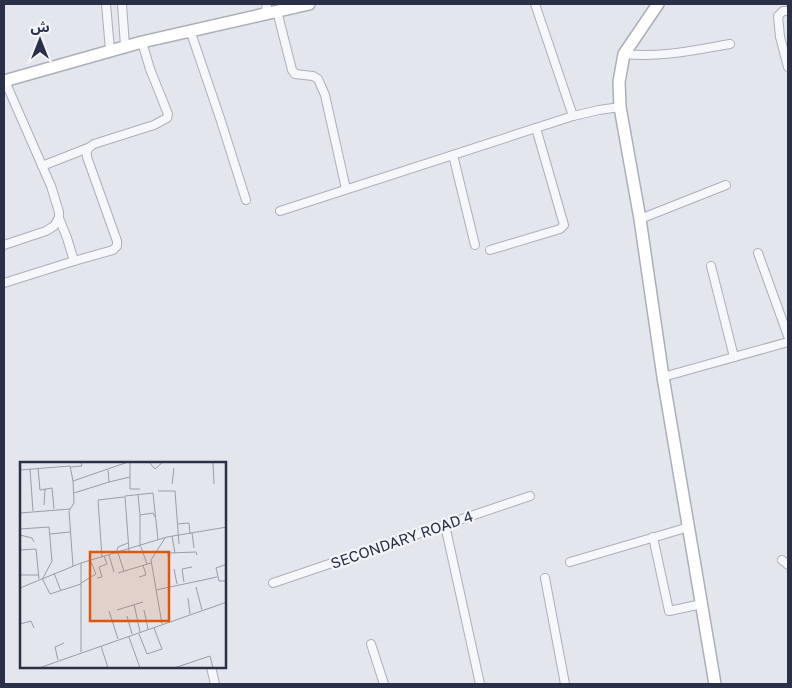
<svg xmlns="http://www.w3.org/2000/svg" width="792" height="688" font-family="'Golos Text','Noto Sans Arabic',sans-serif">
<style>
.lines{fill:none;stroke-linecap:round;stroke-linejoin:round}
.street-casing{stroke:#abafba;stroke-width:10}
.secondary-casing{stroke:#abafba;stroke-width:14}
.street{stroke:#f6f7fa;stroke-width:8}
.secondary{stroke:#fff;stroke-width:11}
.labels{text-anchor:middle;stroke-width:4.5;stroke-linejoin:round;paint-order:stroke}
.street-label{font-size:15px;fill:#293047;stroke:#f3f5f9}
.inset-road{fill:none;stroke:#999daa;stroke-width:1}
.view{fill:#de570f;fill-opacity:0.15;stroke:#de570f;stroke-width:2.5}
.inset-edge{fill:none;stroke:#293047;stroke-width:2.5}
</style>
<rect width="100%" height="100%" fill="#e3e6ec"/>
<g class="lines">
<g class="street-casing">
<g id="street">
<path d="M106,4L110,50"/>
<path d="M122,4L125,46"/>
<path d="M535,4L573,116"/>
<path d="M277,11L292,70L295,74L313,76L318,79L325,95L346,189"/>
<path d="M788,11H783L778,16L780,37L788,67"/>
<path d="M265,14L267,4"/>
<path d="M190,30L220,118L246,200"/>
<path d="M624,54C660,58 695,50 730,44"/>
<path d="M453,155L475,245"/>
<path d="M42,166L88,148"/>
<path d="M280,211L573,116L599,110L620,107"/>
<path d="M640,219L726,185"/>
<path d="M4,245L46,231L54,226L59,218V212L51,186L5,81"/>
<path d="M490,250L560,229L564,225L536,128"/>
<path d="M758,253L788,336"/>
<path d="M74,261L113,250L117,246V241L87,157C86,150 88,148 94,144L154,125L167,118L168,114L150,69L142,42"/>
<path d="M711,266L734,357"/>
<path d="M4,283L74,261L67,238L59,218"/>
<path d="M663,377L788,342"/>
<path d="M445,525L480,684"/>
<path d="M653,537L669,611L702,604"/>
<path d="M782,560L788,565"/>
<path d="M570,562L689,527"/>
<path d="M545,578L565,684"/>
<path d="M273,583L530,496"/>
<path d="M371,644L384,684"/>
<path d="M211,667L215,684"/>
</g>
</g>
<g class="secondary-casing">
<g id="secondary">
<path d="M658,4L624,54L619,82L620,107L640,219L663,377L715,684"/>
<path d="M4,81L142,42L309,4"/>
</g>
</g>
<use href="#street" class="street"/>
<use href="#secondary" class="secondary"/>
</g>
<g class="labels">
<g class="street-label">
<text transform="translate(402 540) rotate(-19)" y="5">SECONDARY ROAD 4</text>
</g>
</g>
<g transform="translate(20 462)">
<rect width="206" height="206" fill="#e3e6ec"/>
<path class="inset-road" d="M110,0V27H120M129,0L135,7L143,0M193,0L194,22M51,5L62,4L61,0M18,6L20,28L32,26L34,47M10,7L13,49M0,8L50,4L53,19M89,20L110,15M152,22L154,6M138,29H155L159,82M54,31L89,20L88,8M118,33L120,53M24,43L25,27M0,51L50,47M157,62L169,61L170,72M0,67L29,65L32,99L23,116M172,71L174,86M30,72L50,70M0,73L12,76L14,80M152,74L155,91M120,85V53L133,51L135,55M121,85L127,102M0,88L16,87L19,117M109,89L105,34L133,31L138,78M98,91L104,109M96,92L98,85L108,81M89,93L94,110M82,95L78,38L104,35M61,101V190M149,101L148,91L176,90L177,93M207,102L196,106L199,119H207M53,104L49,49L54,41L53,19L108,0M154,107L157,122M34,111L41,129M98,111L131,101M0,113H19M119,115L126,113L123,103M22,116L30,132L61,122M77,116L82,115L79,105L87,102L84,94M164,120L162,107L172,105M61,121L76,112L70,98M176,125L182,148M0,126L61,101L147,75L207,65M136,128L197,115M168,136L170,152M114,142L120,170M97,148L123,140M124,148L128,167M89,149L98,177M107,154L112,172M0,162L11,159L14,166M142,162L131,98L145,76M119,172L127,192L142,187L134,166M109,175L120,206M81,184L88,206M38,198L35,185L44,181M19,206L207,140M154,206L190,194L193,206"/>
<path class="view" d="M70,90H149V159H70Z"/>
<rect width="206" height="206" class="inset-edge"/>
</g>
<rect width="792" height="688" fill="none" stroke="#293047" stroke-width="10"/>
<g transform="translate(40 40)" stroke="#f3f5f9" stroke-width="4" paint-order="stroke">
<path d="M0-4L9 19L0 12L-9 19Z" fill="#293047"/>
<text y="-8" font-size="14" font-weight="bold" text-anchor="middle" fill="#293047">ش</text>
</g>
</svg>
